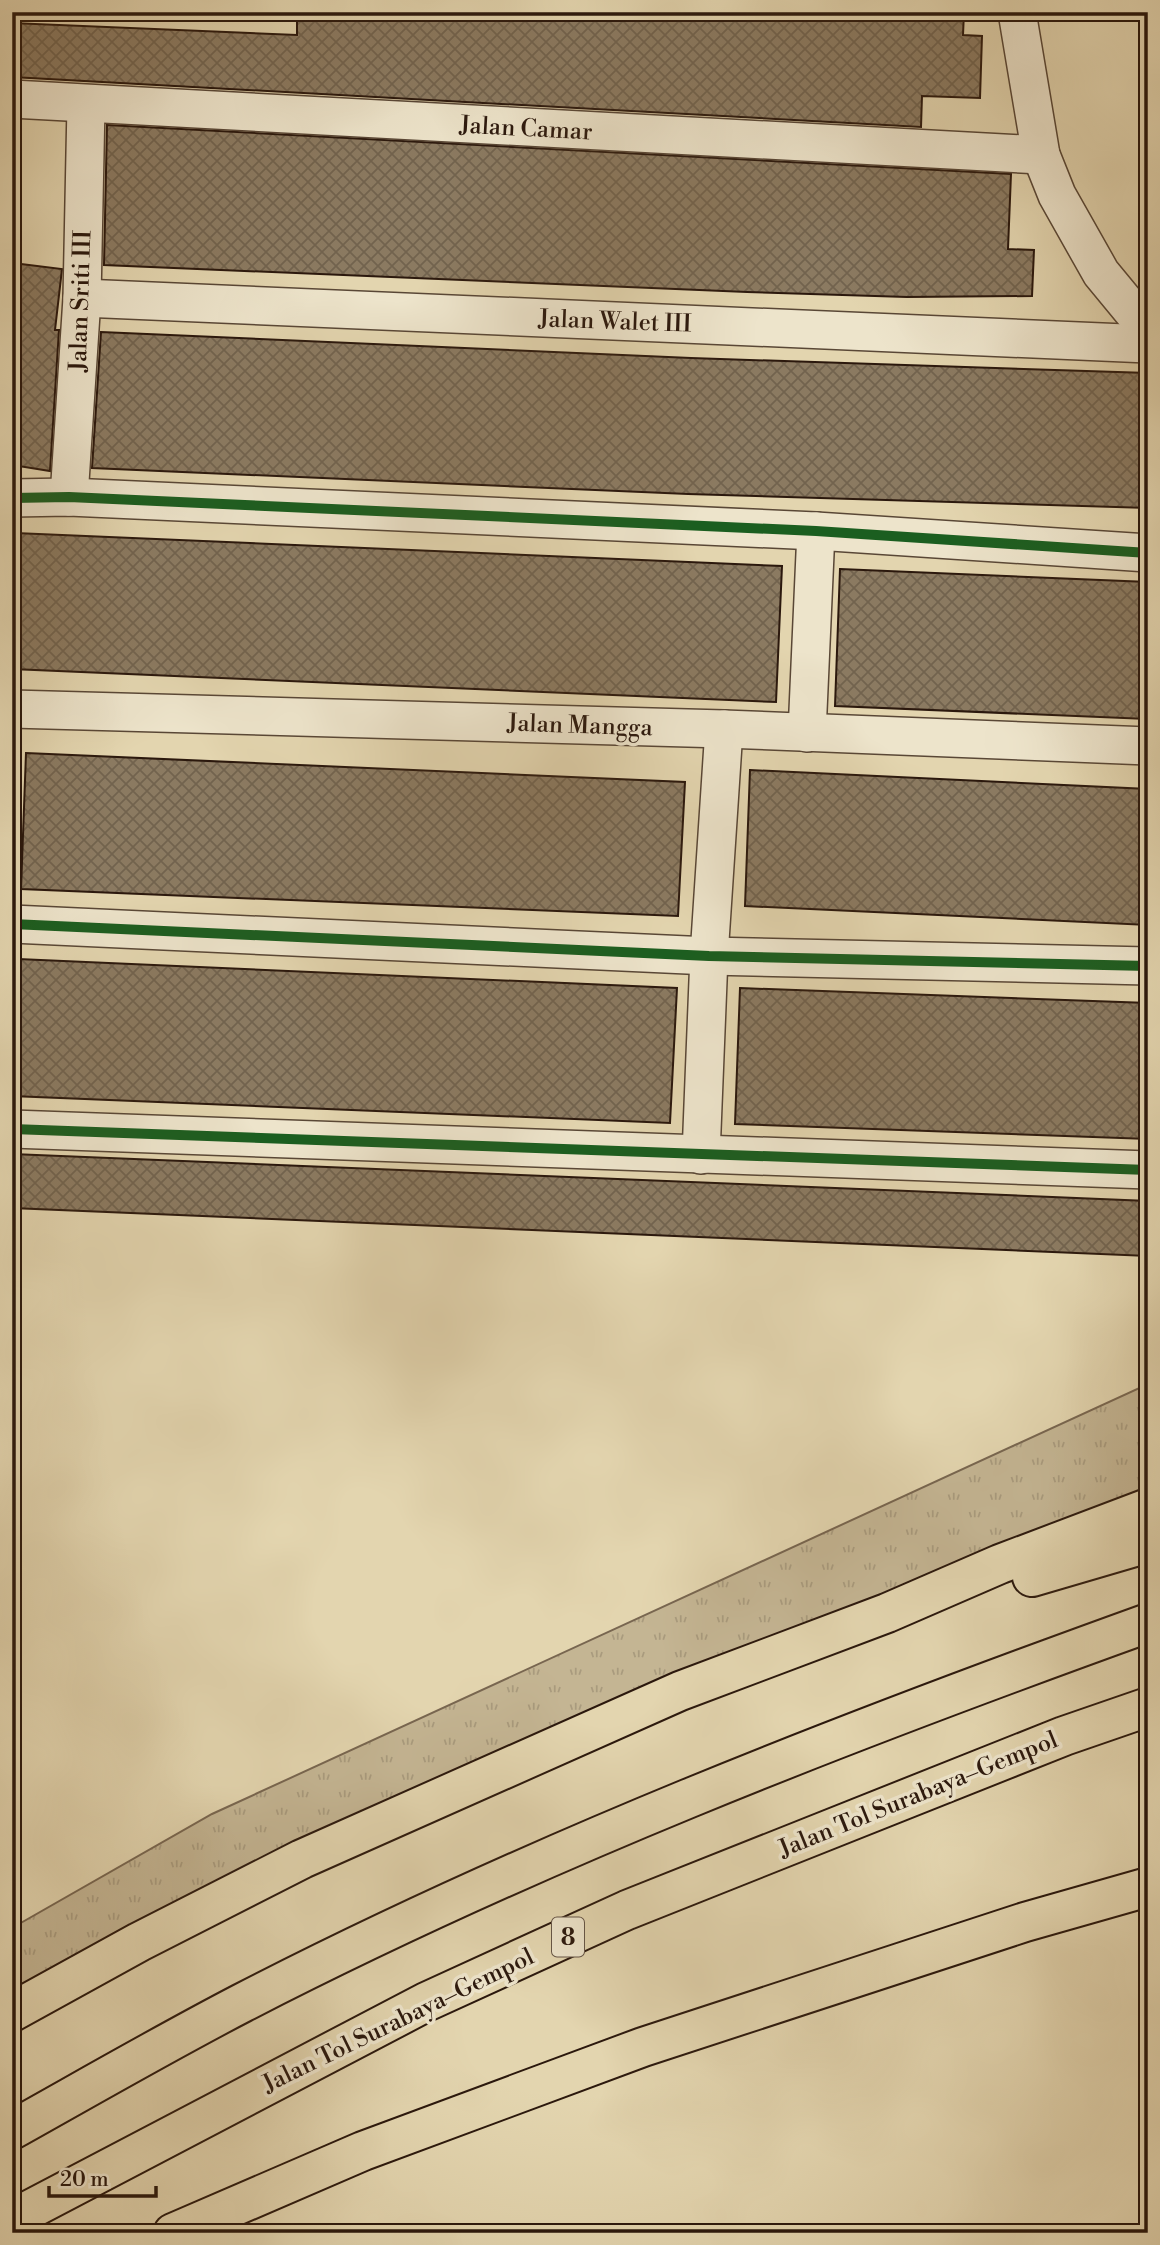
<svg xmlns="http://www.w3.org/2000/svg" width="1160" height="2245" font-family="'Libre Bodoni',serif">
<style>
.grass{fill:url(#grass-tufts);stroke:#786650;stroke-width:2}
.building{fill:url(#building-cross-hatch);stroke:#2b180d;stroke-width:2}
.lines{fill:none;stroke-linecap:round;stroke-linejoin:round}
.minor-casing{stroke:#594736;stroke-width:40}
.highway-casing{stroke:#2b180d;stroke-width:42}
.minor{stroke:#ede4cb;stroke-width:37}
.highway{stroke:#e3d5af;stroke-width:38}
.cycleway-casing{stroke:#ede4cb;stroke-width:15}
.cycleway{stroke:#1b5e20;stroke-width:10}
.labels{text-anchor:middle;stroke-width:7;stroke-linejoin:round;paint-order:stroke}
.shield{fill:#ede4cb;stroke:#655546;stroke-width:2}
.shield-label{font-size:23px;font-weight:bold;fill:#2b180d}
.street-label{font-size:24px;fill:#2b180d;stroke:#ede4cb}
</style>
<defs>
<pattern id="grass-tufts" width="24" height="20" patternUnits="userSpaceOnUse" patternTransform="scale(1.75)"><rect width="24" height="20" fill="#c4b593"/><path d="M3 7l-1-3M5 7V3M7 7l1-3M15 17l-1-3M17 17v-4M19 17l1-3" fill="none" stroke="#a99b7e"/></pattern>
<pattern id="building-cross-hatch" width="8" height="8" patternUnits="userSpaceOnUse" patternTransform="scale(1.75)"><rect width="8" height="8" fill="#8b7a61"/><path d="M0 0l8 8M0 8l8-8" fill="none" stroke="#72634e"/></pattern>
</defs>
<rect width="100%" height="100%" fill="#e3d5af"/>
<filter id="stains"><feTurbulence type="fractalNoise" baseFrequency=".00286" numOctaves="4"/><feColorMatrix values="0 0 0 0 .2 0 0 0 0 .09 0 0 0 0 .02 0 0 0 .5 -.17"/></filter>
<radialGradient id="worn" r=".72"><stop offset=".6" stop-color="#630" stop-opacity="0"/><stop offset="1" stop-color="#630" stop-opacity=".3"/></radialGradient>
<path class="grass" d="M1148,1384V1508L887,1613L12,2012V1928L212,1814Z"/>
<g class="building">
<path d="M297,12H964L963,35L982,36L980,98L922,96L921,127L12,77V23L297,35Z"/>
<path d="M107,125L1011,174L1008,249L1034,250L1032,296L907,297L747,292L104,265Z"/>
<path d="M21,264L62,269L55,330H59L50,471L12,465V331Z"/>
<path d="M101,332L691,358L1148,373V508L688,494L92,468Z"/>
<path d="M15,533L782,566L776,702L12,669Z"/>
<path d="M840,569L1148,582L1147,719L835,706Z"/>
<path d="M26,753L685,782L678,916L21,889Z"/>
<path d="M750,770L1148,789V925L745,906Z"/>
<path d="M18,959L677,988L670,1123L12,1096Z"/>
<path d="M740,988L1148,1003V1139L735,1124Z"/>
<path d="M12,1154L1148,1201V1256L12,1208Z"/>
</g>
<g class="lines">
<g class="minor-casing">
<g id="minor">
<path d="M1017,12L1041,155L1057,195L1101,273L1148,330"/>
<path d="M12,99L1041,155"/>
<path d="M82,298L1148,344"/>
<path d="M69,497L82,298L86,105"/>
<path d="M12,498L69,497L816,531L1148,553"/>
<path d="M12,709L724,729L1148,746"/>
<path d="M807,733L816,531"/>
<path d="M12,924L709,956L1148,966"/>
<path d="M12,1129L1148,1170"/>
<path d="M701,1155L709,956L724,729"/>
</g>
</g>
<g class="highway-casing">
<g id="highway">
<path d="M1032,1577L1148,1543"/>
<path d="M12,2012L139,1942L302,1859L680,1691L887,1613L1000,1564L1148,1508"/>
<path d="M12,2130C89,2087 165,2043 242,2003C533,1853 840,1734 1148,1623"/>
<path d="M12,2219L426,2002L627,1910L1064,1736L1148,1707"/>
<path d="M173,2233L363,2151L643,2047L1025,1922L1148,1887"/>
</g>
</g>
<use href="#minor" class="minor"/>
<use href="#highway" class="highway"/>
<g class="cycleway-casing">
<g id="cycleway">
<path d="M12,498L69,497L816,531L1148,553"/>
<path d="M12,924L709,956L1148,966"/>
<path d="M12,1129L1148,1170"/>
</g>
</g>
<use href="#cycleway" class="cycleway"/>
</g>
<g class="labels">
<rect class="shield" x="552" y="1917.5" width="32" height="39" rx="5"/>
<g class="shield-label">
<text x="568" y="1945">8</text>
</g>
<g class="street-label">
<text transform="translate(526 128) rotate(3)" y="8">Jalan Camar</text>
<text transform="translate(80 301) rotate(-88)" y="8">Jalan Sriti III</text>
<text transform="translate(615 321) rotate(2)" y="8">Jalan Walet III</text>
<text transform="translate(580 725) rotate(2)" y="8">Jalan Mangga</text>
<text transform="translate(918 1794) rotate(-22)" y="8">Jalan Tol Surabaya–Gempol</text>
<text transform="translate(398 2020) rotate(-26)" y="8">Jalan Tol Surabaya–Gempol</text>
</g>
</g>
<rect width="1160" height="2245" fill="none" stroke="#e3d5af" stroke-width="42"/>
<rect x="14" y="14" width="1132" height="2217" fill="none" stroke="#2b180d" stroke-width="3.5"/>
<rect x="21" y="21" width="1118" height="2203" fill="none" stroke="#2b180d" stroke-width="2"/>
<path d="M49 2186v10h107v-10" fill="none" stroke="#2b180d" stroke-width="3.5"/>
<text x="60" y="2186" font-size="21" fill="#2b180d" stroke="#ede4cb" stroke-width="5" paint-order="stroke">20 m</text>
<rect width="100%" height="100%" filter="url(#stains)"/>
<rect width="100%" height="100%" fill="url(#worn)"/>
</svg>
